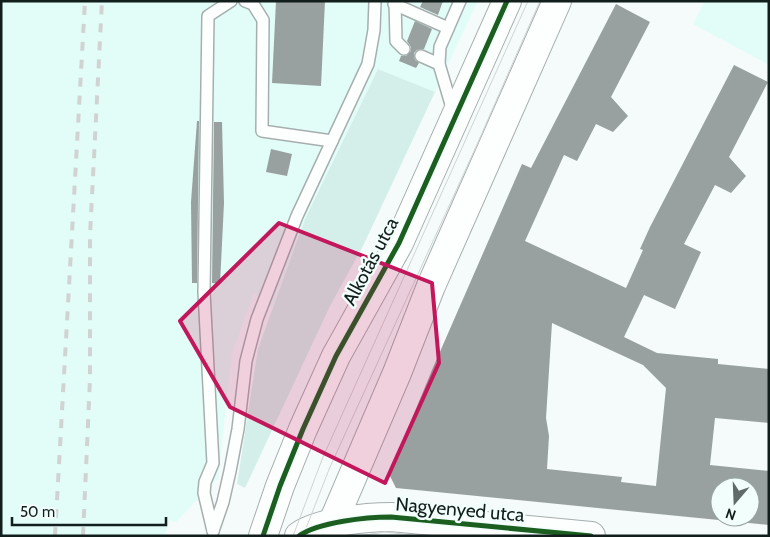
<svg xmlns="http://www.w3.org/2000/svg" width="770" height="537" font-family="Cabin,sans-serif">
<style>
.built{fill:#e2fdf8}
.green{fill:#d4efea}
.building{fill:#98a19f;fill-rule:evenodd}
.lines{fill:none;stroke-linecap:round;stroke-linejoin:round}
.lane-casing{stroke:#a6afae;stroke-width:14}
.secondary-casing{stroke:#a6afae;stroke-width:30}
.lane{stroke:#fdfefe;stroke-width:11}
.secondary{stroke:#fdfefe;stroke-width:28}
.tram{stroke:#d1d3d3;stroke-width:1}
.rail{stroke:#d1d3d3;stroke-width:4;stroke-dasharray:9 9;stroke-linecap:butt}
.cycleway-casing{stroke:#f1fefb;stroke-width:8}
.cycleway{stroke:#1b5e20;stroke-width:5}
.marked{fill:#c2185b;fill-opacity:0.2;stroke:#c2185b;stroke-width:4;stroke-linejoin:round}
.labels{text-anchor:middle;stroke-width:5;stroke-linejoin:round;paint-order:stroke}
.street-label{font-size:19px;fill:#111e1b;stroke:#f1fefb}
</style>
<rect width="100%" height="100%" fill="#f4fbfa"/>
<g class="built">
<path d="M1,1H478L435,92L378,69L305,219L272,308L254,293L232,353L218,478L176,522L170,520L164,536H1Z"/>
<path d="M705,1H769V65L693,24Z"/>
</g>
<path class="green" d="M378,69L435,92L363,246L330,306L245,488L237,484L258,349L305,219Z"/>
<g class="building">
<path d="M276,1H325L321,86L272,83Z"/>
<path d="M423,1H443L438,15L420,7Z"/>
<path d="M616,4L650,22L611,97L628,116L613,132L596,124L577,161L564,155L525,241L626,288L643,250L640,249L650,227L734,65L768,82L729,157L746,176L731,193L715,185L684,244L701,252L675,309L644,295L624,337L657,353L718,359V364L769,369V423L715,418L710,465L769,471V525L396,488L389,474L432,370L522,164L531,168ZM552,323L643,365L666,388L656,486L621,482L622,477L547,469L549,436L546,418ZM720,487H750V517H720Z"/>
<path d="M415,21L432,29L424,49L417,50L414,53L415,60L419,63L416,68L399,61L401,56H406L411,51V47L407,41Z"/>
<path d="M197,121H199L197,283H192L191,202Z"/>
<path d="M214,122H222L224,203L220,284L212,283Z"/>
<path d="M271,149L292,154L287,176L266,172Z"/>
</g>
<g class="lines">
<g class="lane-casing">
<g id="lane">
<path d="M245,1L253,4L263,20L262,131L332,141"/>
<path d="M395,1L396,41L404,49"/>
<path d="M394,4L448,28"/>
<path d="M421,56L439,64"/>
<path d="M453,111L439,64L440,47L460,1"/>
<path d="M213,531L223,502L230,471L238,429L246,361L257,319L297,216L368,64L374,30L375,1"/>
<path d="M213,531L204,493L205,482L213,463L204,292L208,16L231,1"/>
</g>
</g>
<g class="secondary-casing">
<g id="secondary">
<path d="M263,536L280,486L303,429L336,356L399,243L507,1"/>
<path d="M299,536C318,522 367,517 391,517L591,536"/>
<path d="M327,536L397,373L431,286L557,1"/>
</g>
</g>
<use href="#lane" class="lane"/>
<use href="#secondary" class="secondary"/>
<g class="tram">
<path d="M293,536L323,457L528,1"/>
<path d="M303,536L330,467L475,149L540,1"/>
<path d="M358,536L385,532L421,536"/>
</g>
<g class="rail">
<path d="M55,536L85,1"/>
<path d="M83,536L90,379V235L102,1"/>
</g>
<g class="cycleway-casing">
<g id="cycleway">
<path d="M263,536L280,486L303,429L336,356L399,243L507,1"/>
<path d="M299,536C318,522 367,517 391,517L591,536"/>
</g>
</g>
<use href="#cycleway" class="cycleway"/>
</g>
<path class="marked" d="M279,223L432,283L439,363L385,483L230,407L180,321Z"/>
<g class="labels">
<g class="street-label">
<text transform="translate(370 261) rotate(-62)" y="7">Alkotás utca</text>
<text transform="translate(460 509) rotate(5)" y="7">Nagyenyed utca</text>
</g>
</g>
<rect width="770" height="537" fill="none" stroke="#111e1b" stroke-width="5"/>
<g transform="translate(735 502) rotate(199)"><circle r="24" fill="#f1fefb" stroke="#97a4a1"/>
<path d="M0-4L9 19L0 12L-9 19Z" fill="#606b69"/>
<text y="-8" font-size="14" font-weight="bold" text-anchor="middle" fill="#111e1b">N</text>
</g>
<path d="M12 517v8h154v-8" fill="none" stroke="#111e1b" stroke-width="2.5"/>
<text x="20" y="517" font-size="15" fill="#111e1b" stroke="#f1fefb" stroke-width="4" paint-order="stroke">50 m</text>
</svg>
